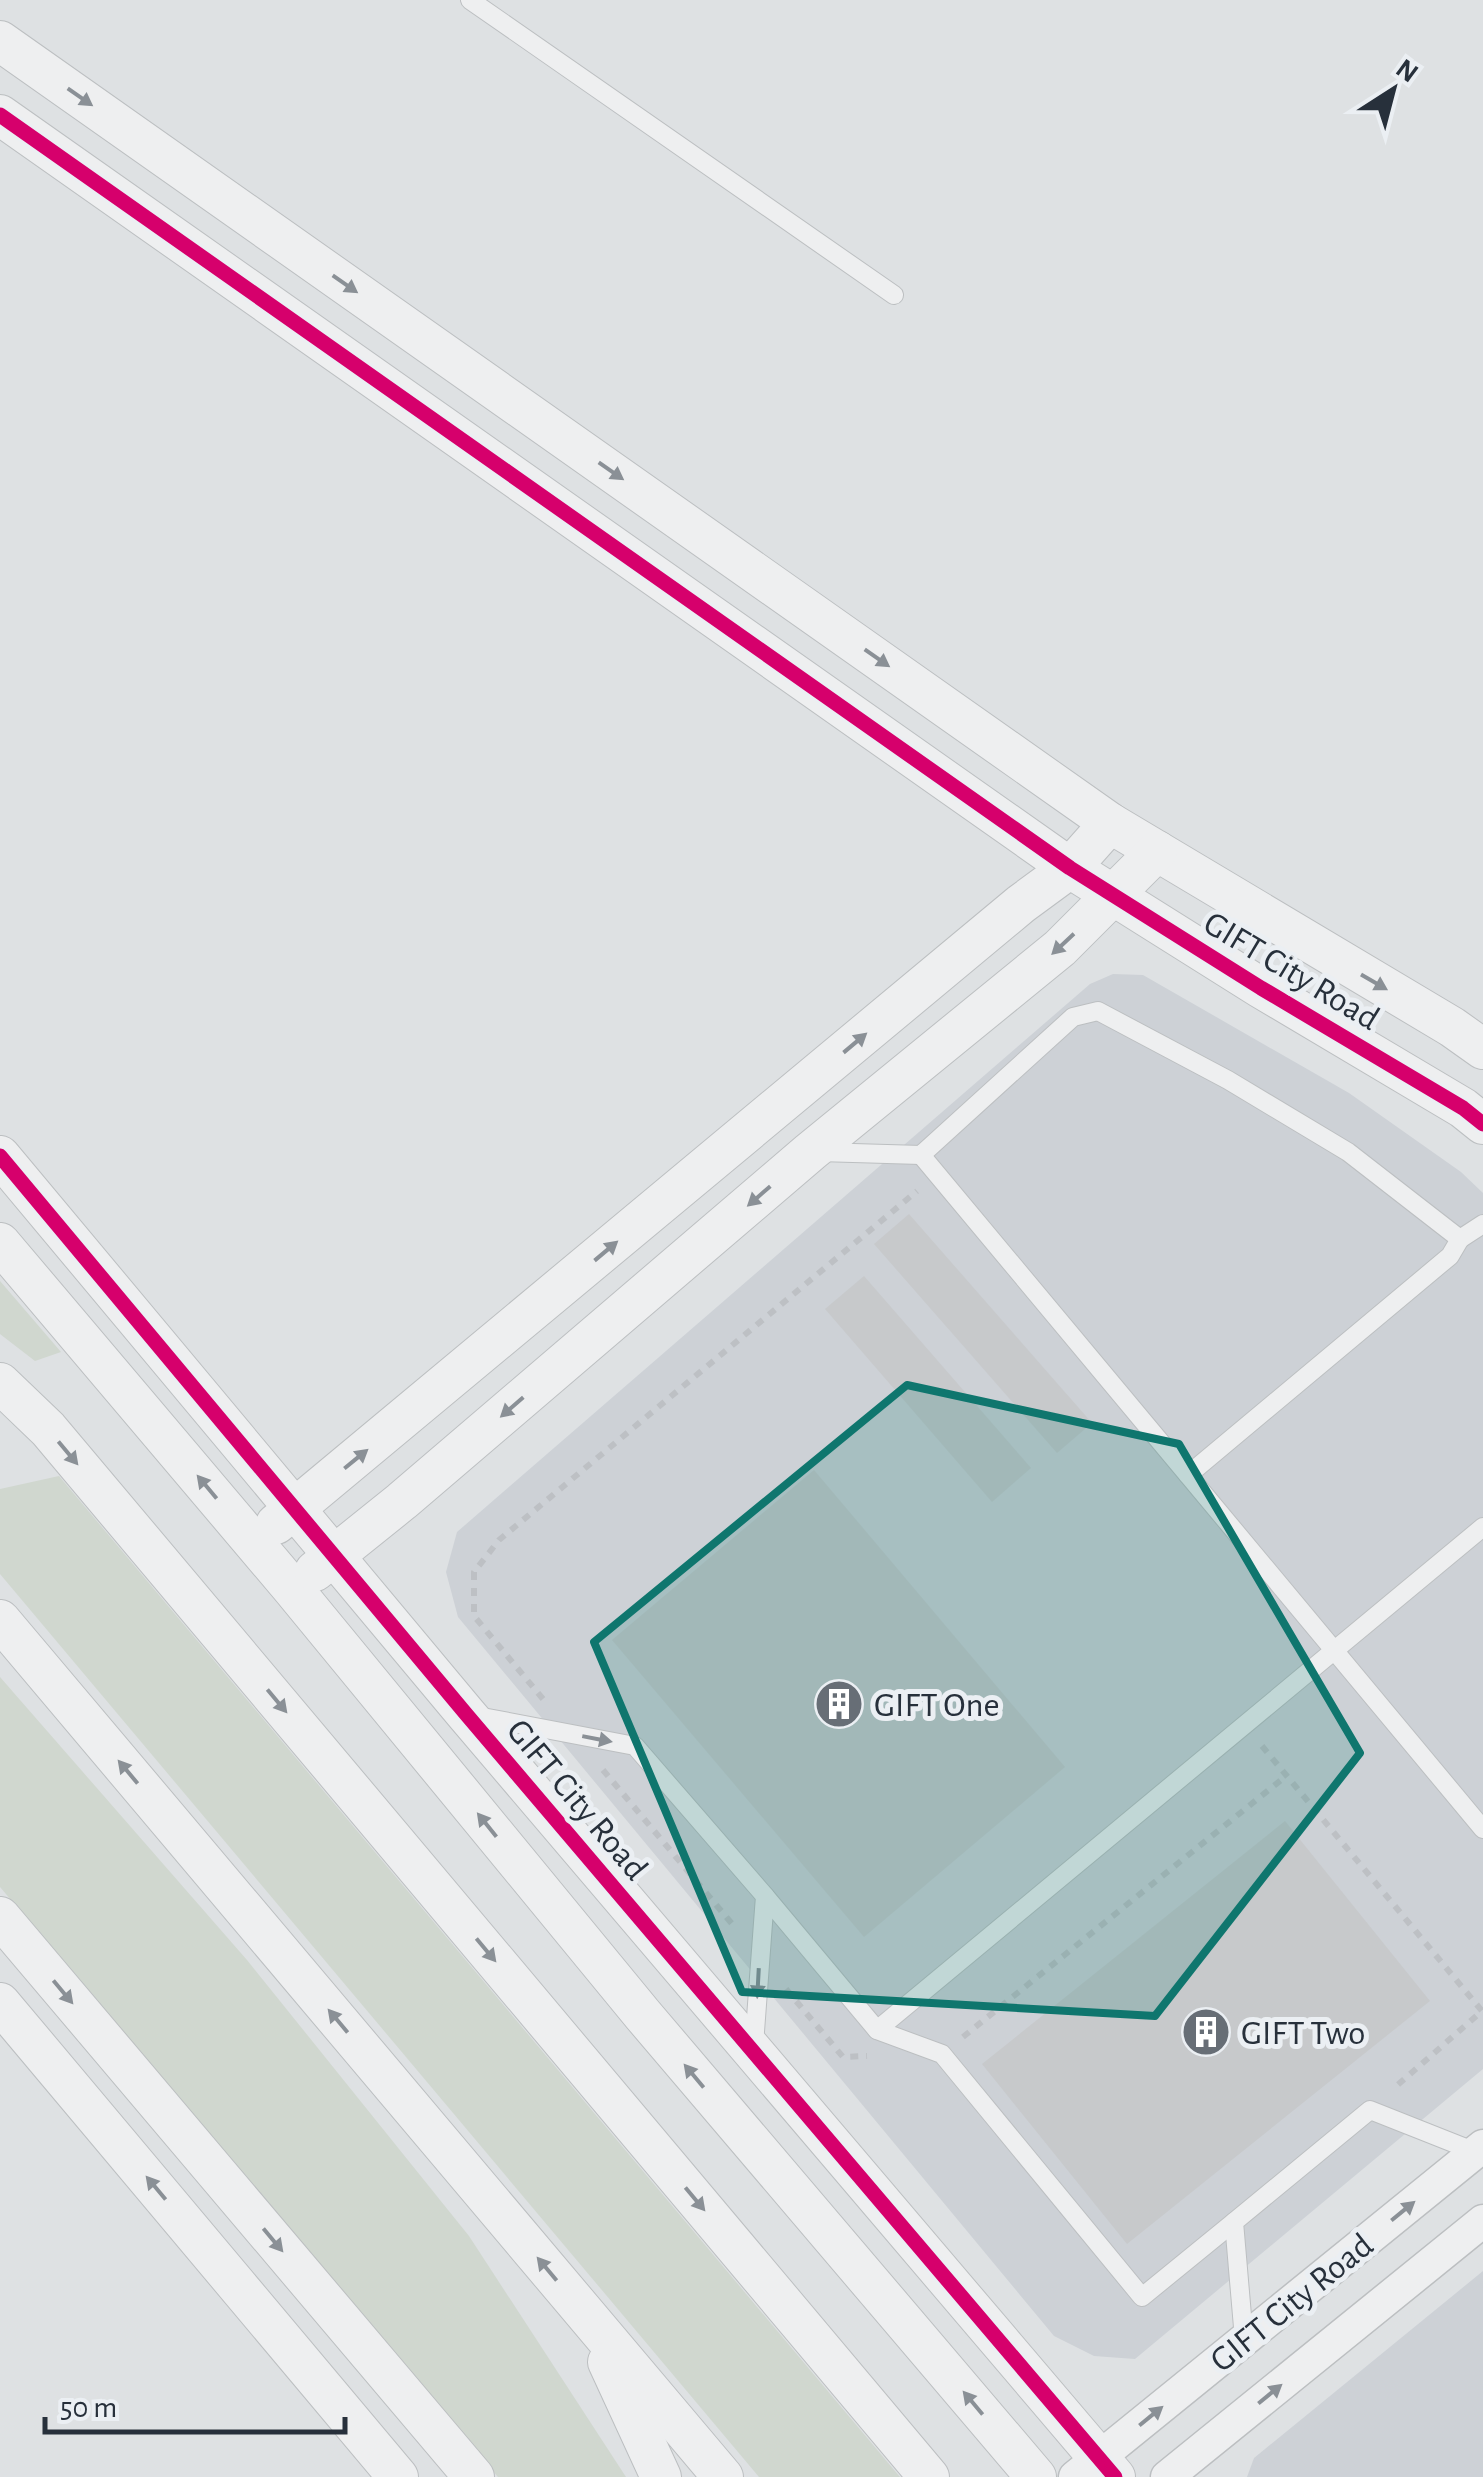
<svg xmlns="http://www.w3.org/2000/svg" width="1483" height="2477" font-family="'Alegreya Sans',sans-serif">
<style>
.built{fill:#cdd1d6}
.green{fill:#d0d7cf}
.building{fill:#c7c9cb}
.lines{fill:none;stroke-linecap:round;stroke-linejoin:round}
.service-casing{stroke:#bcbfc1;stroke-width:20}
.minor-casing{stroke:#bcbfc1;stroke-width:35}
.tertiary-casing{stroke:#bcbfc1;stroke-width:42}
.path{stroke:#bdc0c4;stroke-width:6;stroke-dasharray:8 8;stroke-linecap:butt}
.service{stroke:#eeeff0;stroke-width:18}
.minor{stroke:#eeeff0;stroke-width:32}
.tertiary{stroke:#eeeff0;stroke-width:40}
.cycleway-casing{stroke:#ebeff3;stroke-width:21}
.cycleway{stroke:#d6006c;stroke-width:15}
.oneway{fill:#8a9096}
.marked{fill:#0f766e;fill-opacity:0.2;stroke:#0f766e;stroke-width:8;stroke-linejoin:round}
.labels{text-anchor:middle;stroke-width:10;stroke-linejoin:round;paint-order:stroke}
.street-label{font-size:35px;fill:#27303b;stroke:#ebeff3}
.poi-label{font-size:35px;fill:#27303b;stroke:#ebeff3;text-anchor:start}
</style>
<rect width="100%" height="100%" fill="#dee1e3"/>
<g class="built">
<path d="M1113,974L1143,975L1349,1093L1461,1172L1483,1193V2069L1135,2359L1094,2356L1054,2336L458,1617L446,1572L457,1532L1090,984Z"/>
<path d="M1483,2271V2477H1247L1254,2458Z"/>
</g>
<g class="green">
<path d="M0,1281L61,1352L35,1361L0,1334Z"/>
<path d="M59,1476L900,2477H759L0,1574V1489Z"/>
<path d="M0,1677L247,1960L469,2236L626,2477H498L0,1887Z"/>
</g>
<g class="building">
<path d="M909,1214L1092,1423L1057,1453L874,1244Z"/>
<path d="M864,1276L1031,1468L992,1502L825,1309Z"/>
<path d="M814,1470L1065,1767L864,1937L612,1640Z"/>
<path d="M1285,1821L1430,2001L1127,2244L982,2064Z"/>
</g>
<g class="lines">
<g class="service-casing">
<g id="service">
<path d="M470,0L894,295"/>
<path d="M819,1152L921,1155L1073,1017L1098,1011L1228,1080L1348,1152L1460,1239L1483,1224"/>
<path d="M921,1155L1188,1475L1450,1256L1460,1239"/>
<path d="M1188,1475L1483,1829"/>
<path d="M477,1716L635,1746L765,1896L754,2045"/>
<path d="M765,1896L877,2030L1483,1527"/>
<path d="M877,2030L942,2054L1142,2297L1234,2222"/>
<path d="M1244,2339L1234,2222L1370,2110L1476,2152"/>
</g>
</g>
<g class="minor-casing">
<g id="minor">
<path d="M1075,2477L1483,2146"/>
<path d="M1167,2477L1483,2221"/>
</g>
</g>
<g class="tertiary-casing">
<g id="tertiary">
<path d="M0,41L1110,823L1452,1027L1483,1049"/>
<path d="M0,115L1070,868L1261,988L1463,1108L1483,1124"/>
<path d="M0,1156L466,1714L1115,2477"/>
<path d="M0,1243L292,1588L643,2015L1036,2477"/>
<path d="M0,1383L48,1429L929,2477"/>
<path d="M276,1524L1021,904L1070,868L1110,823"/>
<path d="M315,1571L402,1501L810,1152L1060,948L1157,851"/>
<path d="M0,1620L723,2477"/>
<path d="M0,1917L474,2477"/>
<path d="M0,2003L398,2477"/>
<path d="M608,2362L661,2477"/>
</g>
</g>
<g class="path">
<path d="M543,1699L474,1616V1572L499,1540L917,1191"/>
<path d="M1262,1746L1482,2011L1393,2089"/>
<path d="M603,1770L733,1925"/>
<path d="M786,1989L843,2057L867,2056"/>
<path d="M963,2037L1286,1776"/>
</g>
<use href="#service" class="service"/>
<use href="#minor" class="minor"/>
<use href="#tertiary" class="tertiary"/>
<g class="cycleway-casing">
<g id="cycleway">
<path d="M0,115L1070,868L1261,988L1463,1108L1483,1124"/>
<path d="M0,1156L466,1714L1115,2477"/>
</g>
</g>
<use href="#cycleway" class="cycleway"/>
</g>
<defs><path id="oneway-solid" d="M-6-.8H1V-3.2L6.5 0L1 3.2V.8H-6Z" transform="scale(2.5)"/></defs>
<g class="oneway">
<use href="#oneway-solid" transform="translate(80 97) rotate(35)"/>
<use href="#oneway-solid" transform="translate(345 284) rotate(35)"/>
<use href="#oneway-solid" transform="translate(611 471) rotate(35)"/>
<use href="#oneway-solid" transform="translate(877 658) rotate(35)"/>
<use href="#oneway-solid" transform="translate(1063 944) rotate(137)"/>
<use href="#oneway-solid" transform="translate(1374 982) rotate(30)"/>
<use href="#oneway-solid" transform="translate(855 1043) rotate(-40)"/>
<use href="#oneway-solid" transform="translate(759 1196) rotate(139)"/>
<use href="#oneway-solid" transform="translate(606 1251) rotate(-40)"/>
<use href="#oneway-solid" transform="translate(512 1407) rotate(139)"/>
<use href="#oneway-solid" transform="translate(68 1453) rotate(50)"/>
<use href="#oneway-solid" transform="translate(356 1459) rotate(-39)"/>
<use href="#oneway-solid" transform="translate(207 1487) rotate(-130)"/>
<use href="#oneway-solid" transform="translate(277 1701) rotate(50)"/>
<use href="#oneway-solid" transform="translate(597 1739) rotate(11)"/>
<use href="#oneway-solid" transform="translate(128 1772) rotate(-130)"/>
<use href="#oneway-solid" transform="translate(487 1825) rotate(-129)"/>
<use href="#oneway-solid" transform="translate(486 1950) rotate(50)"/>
<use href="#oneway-solid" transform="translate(758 1983) rotate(93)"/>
<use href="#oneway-solid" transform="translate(63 1992) rotate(50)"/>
<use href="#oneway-solid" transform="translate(338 2021) rotate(-130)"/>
<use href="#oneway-solid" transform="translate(694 2076) rotate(-130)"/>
<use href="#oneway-solid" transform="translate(156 2188) rotate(-130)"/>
<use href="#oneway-solid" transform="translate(695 2199) rotate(50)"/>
<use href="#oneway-solid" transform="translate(1403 2211) rotate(-39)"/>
<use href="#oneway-solid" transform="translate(273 2240) rotate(50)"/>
<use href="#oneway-solid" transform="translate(547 2269) rotate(-130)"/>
<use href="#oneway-solid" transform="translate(1270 2394) rotate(-39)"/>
<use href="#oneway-solid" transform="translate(973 2403) rotate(-130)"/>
<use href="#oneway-solid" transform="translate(1151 2416) rotate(-39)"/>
</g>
<path class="marked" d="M907,1385L1179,1444L1360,1753L1155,2016L742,1992L594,1642Z"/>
<defs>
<g id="building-disc" transform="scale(2.5)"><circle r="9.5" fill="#676e76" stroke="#ebeff3"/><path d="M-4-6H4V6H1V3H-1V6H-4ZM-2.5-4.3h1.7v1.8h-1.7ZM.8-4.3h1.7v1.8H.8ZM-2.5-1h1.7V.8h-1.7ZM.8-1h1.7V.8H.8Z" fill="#fff"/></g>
</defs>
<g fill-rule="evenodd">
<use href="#building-disc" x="839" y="1704"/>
<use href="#building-disc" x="1206" y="2032"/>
</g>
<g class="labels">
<g class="street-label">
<text transform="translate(1292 970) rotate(31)" y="12">GIFT City Road</text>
<text transform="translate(578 1799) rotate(50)" y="12">GIFT City Road</text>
<text transform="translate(1291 2302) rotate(-39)" y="12">GIFT City Road</text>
</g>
<g class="poi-label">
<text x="874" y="1716">GIFT One</text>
<text x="1241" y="2044">GIFT Two</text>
</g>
</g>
<g transform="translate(1393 90) rotate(36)" stroke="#ebeff3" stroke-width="8" paint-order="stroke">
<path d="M0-8L18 38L0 25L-18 38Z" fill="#27303b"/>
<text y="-15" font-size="28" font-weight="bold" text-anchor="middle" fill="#27303b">N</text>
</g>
<path d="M45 2417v15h300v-15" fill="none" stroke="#27303b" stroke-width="5"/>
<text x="60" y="2417" font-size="30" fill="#27303b" stroke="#ebeff3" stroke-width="8" paint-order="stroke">50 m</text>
</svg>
